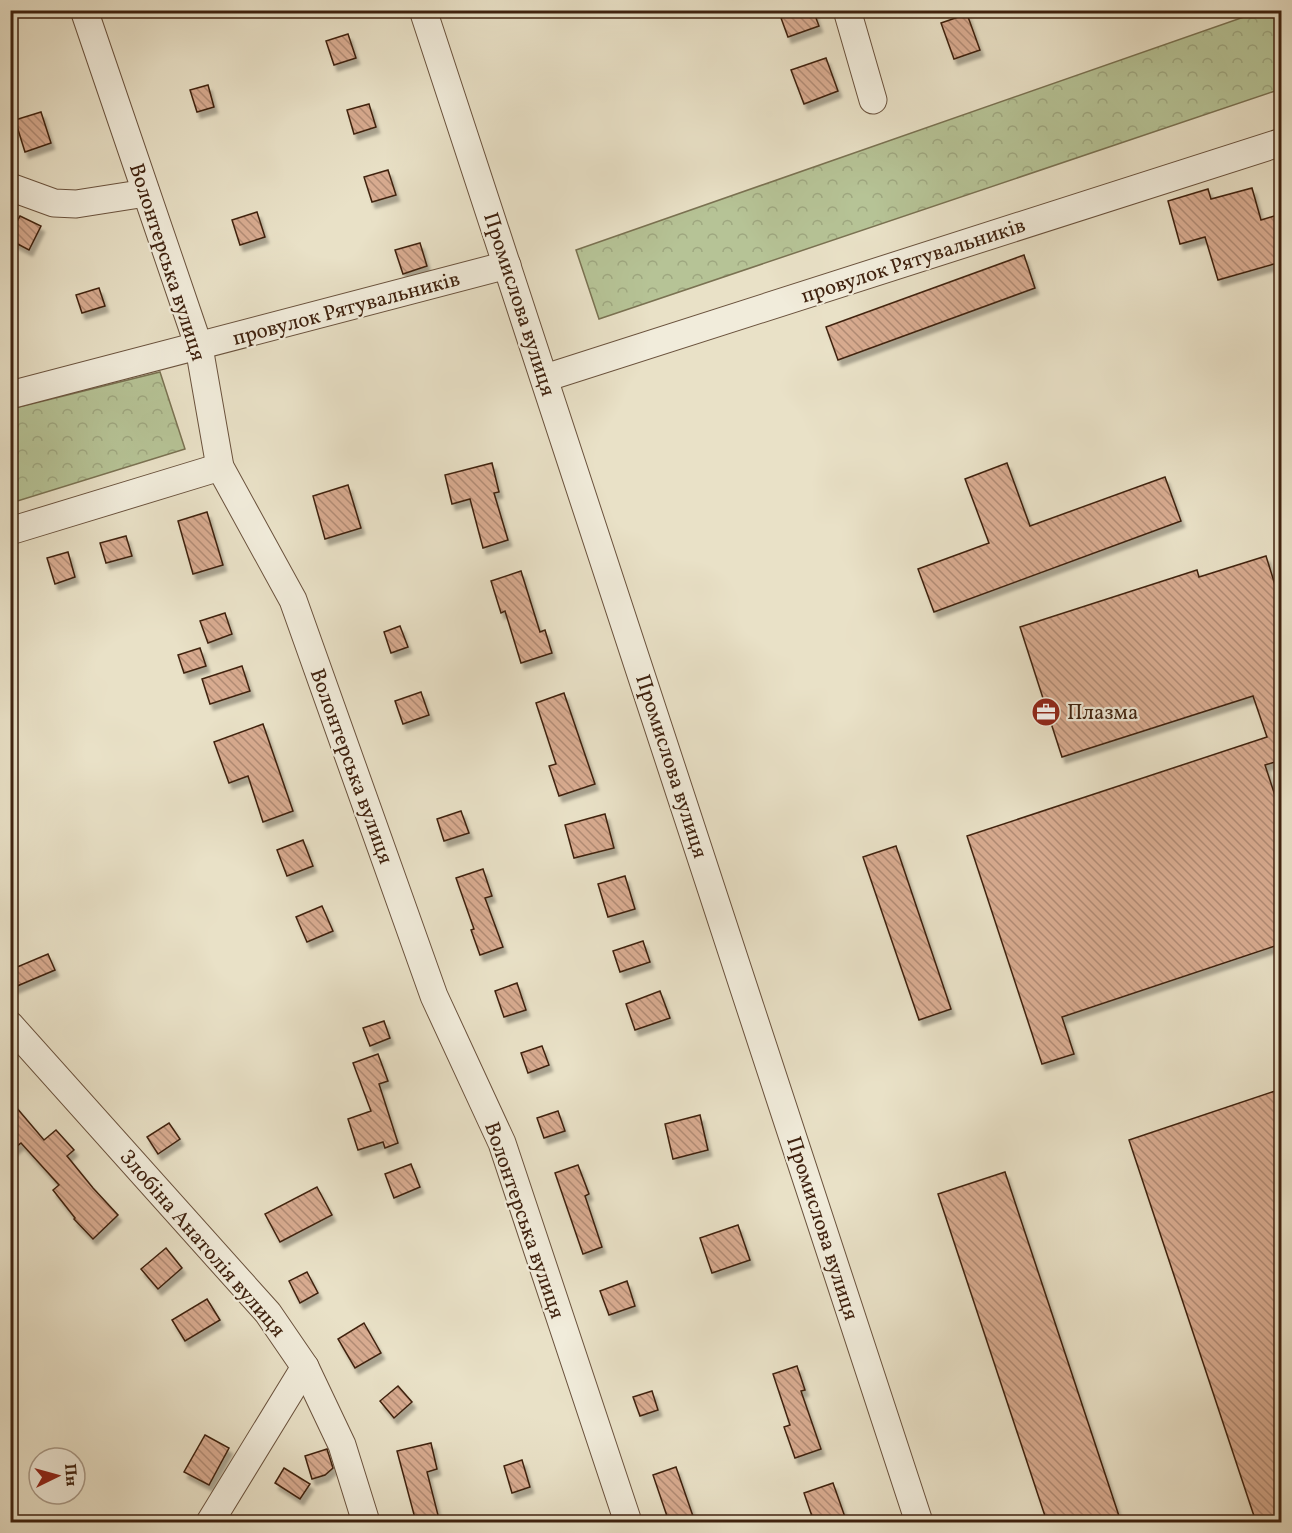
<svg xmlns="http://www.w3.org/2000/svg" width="1292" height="1533" font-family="Vollkorn,serif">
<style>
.forest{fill:url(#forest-crowns);stroke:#7a7252;stroke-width:1.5}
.building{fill:url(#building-back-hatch);stroke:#3f220f;stroke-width:1.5;filter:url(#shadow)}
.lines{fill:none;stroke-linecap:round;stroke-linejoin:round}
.minor-casing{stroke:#6a523d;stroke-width:29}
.minor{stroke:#f1ecdb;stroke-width:27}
.labels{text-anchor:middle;stroke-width:4.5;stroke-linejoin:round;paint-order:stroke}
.street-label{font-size:21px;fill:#3f220f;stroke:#f1ecdb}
.poi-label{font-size:21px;fill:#3f220f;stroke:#f1ecdb;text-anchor:start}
</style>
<defs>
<pattern id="forest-crowns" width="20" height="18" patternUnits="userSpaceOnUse" patternTransform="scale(1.5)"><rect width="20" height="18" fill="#b6c396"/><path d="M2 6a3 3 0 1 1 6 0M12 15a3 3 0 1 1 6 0" fill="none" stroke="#9ea780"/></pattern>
<pattern id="building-back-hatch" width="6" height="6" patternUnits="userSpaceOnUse" patternTransform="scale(1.5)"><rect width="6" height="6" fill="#d8ab90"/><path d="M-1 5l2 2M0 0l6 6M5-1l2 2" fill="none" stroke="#b18b74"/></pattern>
<filter id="shadow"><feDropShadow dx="3.5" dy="6" stdDeviation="1.5" flood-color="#0004"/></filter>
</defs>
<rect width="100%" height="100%" fill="#e9e1c7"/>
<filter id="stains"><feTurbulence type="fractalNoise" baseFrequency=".00333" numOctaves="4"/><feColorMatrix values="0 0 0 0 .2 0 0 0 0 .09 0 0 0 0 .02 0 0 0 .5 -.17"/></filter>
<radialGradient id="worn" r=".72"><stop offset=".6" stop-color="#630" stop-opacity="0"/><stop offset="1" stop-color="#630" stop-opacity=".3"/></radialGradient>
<g class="forest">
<path d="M1261,11H1281V89L599,319L576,250Z"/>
<path d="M160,372L185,449L11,503V409Z"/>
</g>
<g class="building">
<path d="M804,10H813L819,26L788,37L781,18Z"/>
<path d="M967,14L980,50L954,59L941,23Z"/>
<path d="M348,34L356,58L334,65L326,41Z"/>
<path d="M826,58L838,91L804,104L791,70Z"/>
<path d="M208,85L214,107L197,112L190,90Z"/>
<path d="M369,104L376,127L354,134L347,110Z"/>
<path d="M41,112L51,143L25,152L15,120Z"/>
<path d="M388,170L396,195L372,202L364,177Z"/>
<path d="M1252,188L1261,220L1281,214V262L1218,280L1205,237L1180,244L1168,201L1208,189L1211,199Z"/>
<path d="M257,212L265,237L240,245L232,220Z"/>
<path d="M20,216L41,226L29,250L10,240V235Z"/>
<path d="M420,243L427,266L403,274L395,250Z"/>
<path d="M1024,255L1035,288L838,360L826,327Z"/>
<path d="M99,288L105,306L82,313L76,295Z"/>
<path d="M492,463L499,492L494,493L508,540L483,548L470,499L452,504L445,475Z"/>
<path d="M1007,463L1030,526L1165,477L1181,521L934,612L918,569L989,543L965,479Z"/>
<path d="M348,485L361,528L325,539L313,496Z"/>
<path d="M207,512L223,565L193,574L178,521Z"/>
<path d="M126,536L132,556L106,563L100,543Z"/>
<path d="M68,552L75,577L55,584L47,558Z"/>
<path d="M1266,556L1281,604V772H1278L1275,762L1265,765L1281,814V944L1062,1017L1074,1054L1042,1064L967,836L1267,737L1253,696L1062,757L1020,627L1197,570L1199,577Z"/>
<path d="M521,571L540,632L545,630L552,653L521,663L505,611L501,613L491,581Z"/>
<path d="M225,613L232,634L208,643L200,621Z"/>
<path d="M400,626L408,647L391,653L384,632Z"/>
<path d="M200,648L206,666L184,673L178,655Z"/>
<path d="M242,666L250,691L210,704L202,679Z"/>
<path d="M421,692L429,715L403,724L395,701Z"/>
<path d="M564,693L595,784L559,796L549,766L556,764L536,703Z"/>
<path d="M263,724L293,811L263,822L248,776L229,783L214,742Z"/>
<path d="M461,811L469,833L444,841L437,819Z"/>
<path d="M605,814L614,848L574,858L565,825Z"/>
<path d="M303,840L313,866L287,876L277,850Z"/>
<path d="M896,846L951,1009L919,1020L863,857Z"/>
<path d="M483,869L492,896L485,898L503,947L480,955L471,930L474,929L456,878Z"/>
<path d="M625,876L635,909L608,917L598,884Z"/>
<path d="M322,906L333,931L307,942L296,917Z"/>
<path d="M643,941L650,962L620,972L613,951Z"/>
<path d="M48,954L55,970L10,989V970Z"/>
<path d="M517,983L526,1010L504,1017L495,991Z"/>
<path d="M660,991L670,1018L635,1030L626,1004Z"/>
<path d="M384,1021L390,1038L370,1046L363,1028Z"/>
<path d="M542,1046L549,1065L528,1073L521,1053Z"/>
<path d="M378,1054L388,1081L379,1084L398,1143L385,1148L383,1142L358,1150L348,1119L371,1111L353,1063Z"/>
<path d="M1281,1089V1522H1256L1129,1140Z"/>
<path d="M10,1100L44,1140L56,1130L74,1150L67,1156L93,1188L118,1215L93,1239L74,1219L75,1218L53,1190L59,1185L21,1143L10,1152Z"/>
<path d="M558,1111L565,1131L544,1138L537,1118Z"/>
<path d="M700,1115L708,1150L673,1159L665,1124Z"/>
<path d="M169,1123L180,1139L158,1154L147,1137Z"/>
<path d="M411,1164L420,1187L394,1198L385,1174Z"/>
<path d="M578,1165L589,1194L585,1196L602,1247L583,1254L555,1173Z"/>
<path d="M1005,1172L1121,1522H1047L938,1194Z"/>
<path d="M317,1187L332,1215L280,1242L265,1214Z"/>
<path d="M738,1225L750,1260L712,1273L700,1238Z"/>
<path d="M166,1248L182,1268L158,1289L141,1269Z"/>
<path d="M307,1272L318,1293L300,1303L289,1281Z"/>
<path d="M627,1281L635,1306L609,1315L600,1291Z"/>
<path d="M207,1299L220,1320L185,1341L172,1320Z"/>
<path d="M364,1323L381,1353L355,1368L338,1339Z"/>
<path d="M797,1366L805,1390L801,1391L821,1449L795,1458L784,1427L790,1425L773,1374Z"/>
<path d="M398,1386L412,1402L394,1418L380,1401Z"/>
<path d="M652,1391L658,1410L640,1416L633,1397Z"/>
<path d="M205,1435L229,1448L209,1485L184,1472Z"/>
<path d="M431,1443L437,1469L427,1472L439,1519L416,1522L397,1451Z"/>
<path d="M327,1449L333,1468L325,1475L312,1479L305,1456Z"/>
<path d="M522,1460L530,1487L512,1493L504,1466Z"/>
<path d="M676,1467L695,1522H669L653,1475Z"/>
<path d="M284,1468L310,1484L300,1499L275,1483Z"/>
<path d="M833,1483L845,1517L831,1522H814L804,1493Z"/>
</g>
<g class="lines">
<g class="minor-casing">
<g id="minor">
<path d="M84,10L199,347L220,467L293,600L434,996L502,1143L628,1522"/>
<path d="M423,10L919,1522"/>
<path d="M847,10L873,100"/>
<path d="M10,187L54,203L76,204L146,193"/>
<path d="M545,378L1282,142"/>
<path d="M10,395L507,265"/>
<path d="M10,531L220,467"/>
<path d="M10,1025L268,1313L305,1367L342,1445L366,1522"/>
<path d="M210,1522L305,1367"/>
</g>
</g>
<use href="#minor" class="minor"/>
</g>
<defs>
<g id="office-disc" transform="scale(1.5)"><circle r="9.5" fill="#8f2418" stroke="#f1ecdb"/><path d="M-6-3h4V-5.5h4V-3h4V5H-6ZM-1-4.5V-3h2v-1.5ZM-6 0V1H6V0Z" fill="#fff"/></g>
</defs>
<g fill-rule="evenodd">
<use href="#office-disc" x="1046" y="712"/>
</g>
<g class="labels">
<g class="street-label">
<text transform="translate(913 260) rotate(-18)" y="7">провулок Рятувальників</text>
<text transform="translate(168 262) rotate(72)" y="7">Волонтерська вулиця</text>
<text transform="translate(520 304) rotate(72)" y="7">Промислова вулиця</text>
<text transform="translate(346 308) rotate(-15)" y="7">провулок Рятувальників</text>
<text transform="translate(352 766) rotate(70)" y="7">Волонтерська вулиця</text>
<text transform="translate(672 766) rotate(72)" y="7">Промислова вулиця</text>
<text transform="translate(525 1220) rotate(71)" y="7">Волонтерська вулиця</text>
<text transform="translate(823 1228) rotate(72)" y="7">Промислова вулиця</text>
<text transform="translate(203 1243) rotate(49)" y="7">Злобіна Анатолія вулиця</text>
</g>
<g class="poi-label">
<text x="1067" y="719">Плазма</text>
</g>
</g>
<rect width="1292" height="1533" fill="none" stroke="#e9e1c7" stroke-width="36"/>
<rect x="12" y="12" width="1268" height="1509" fill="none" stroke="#3f220f" stroke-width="3"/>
<rect x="18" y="18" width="1256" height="1497" fill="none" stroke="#3f220f" stroke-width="1.5"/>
<g transform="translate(57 1476) rotate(85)"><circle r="28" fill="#f1ecdb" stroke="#aa9b89" stroke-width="1.5"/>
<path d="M0-4.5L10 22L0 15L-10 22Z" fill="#8f2418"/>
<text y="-9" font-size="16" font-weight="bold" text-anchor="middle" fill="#3f220f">Пн</text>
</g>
<rect width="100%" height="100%" filter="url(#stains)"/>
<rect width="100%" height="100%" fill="url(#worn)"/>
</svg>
